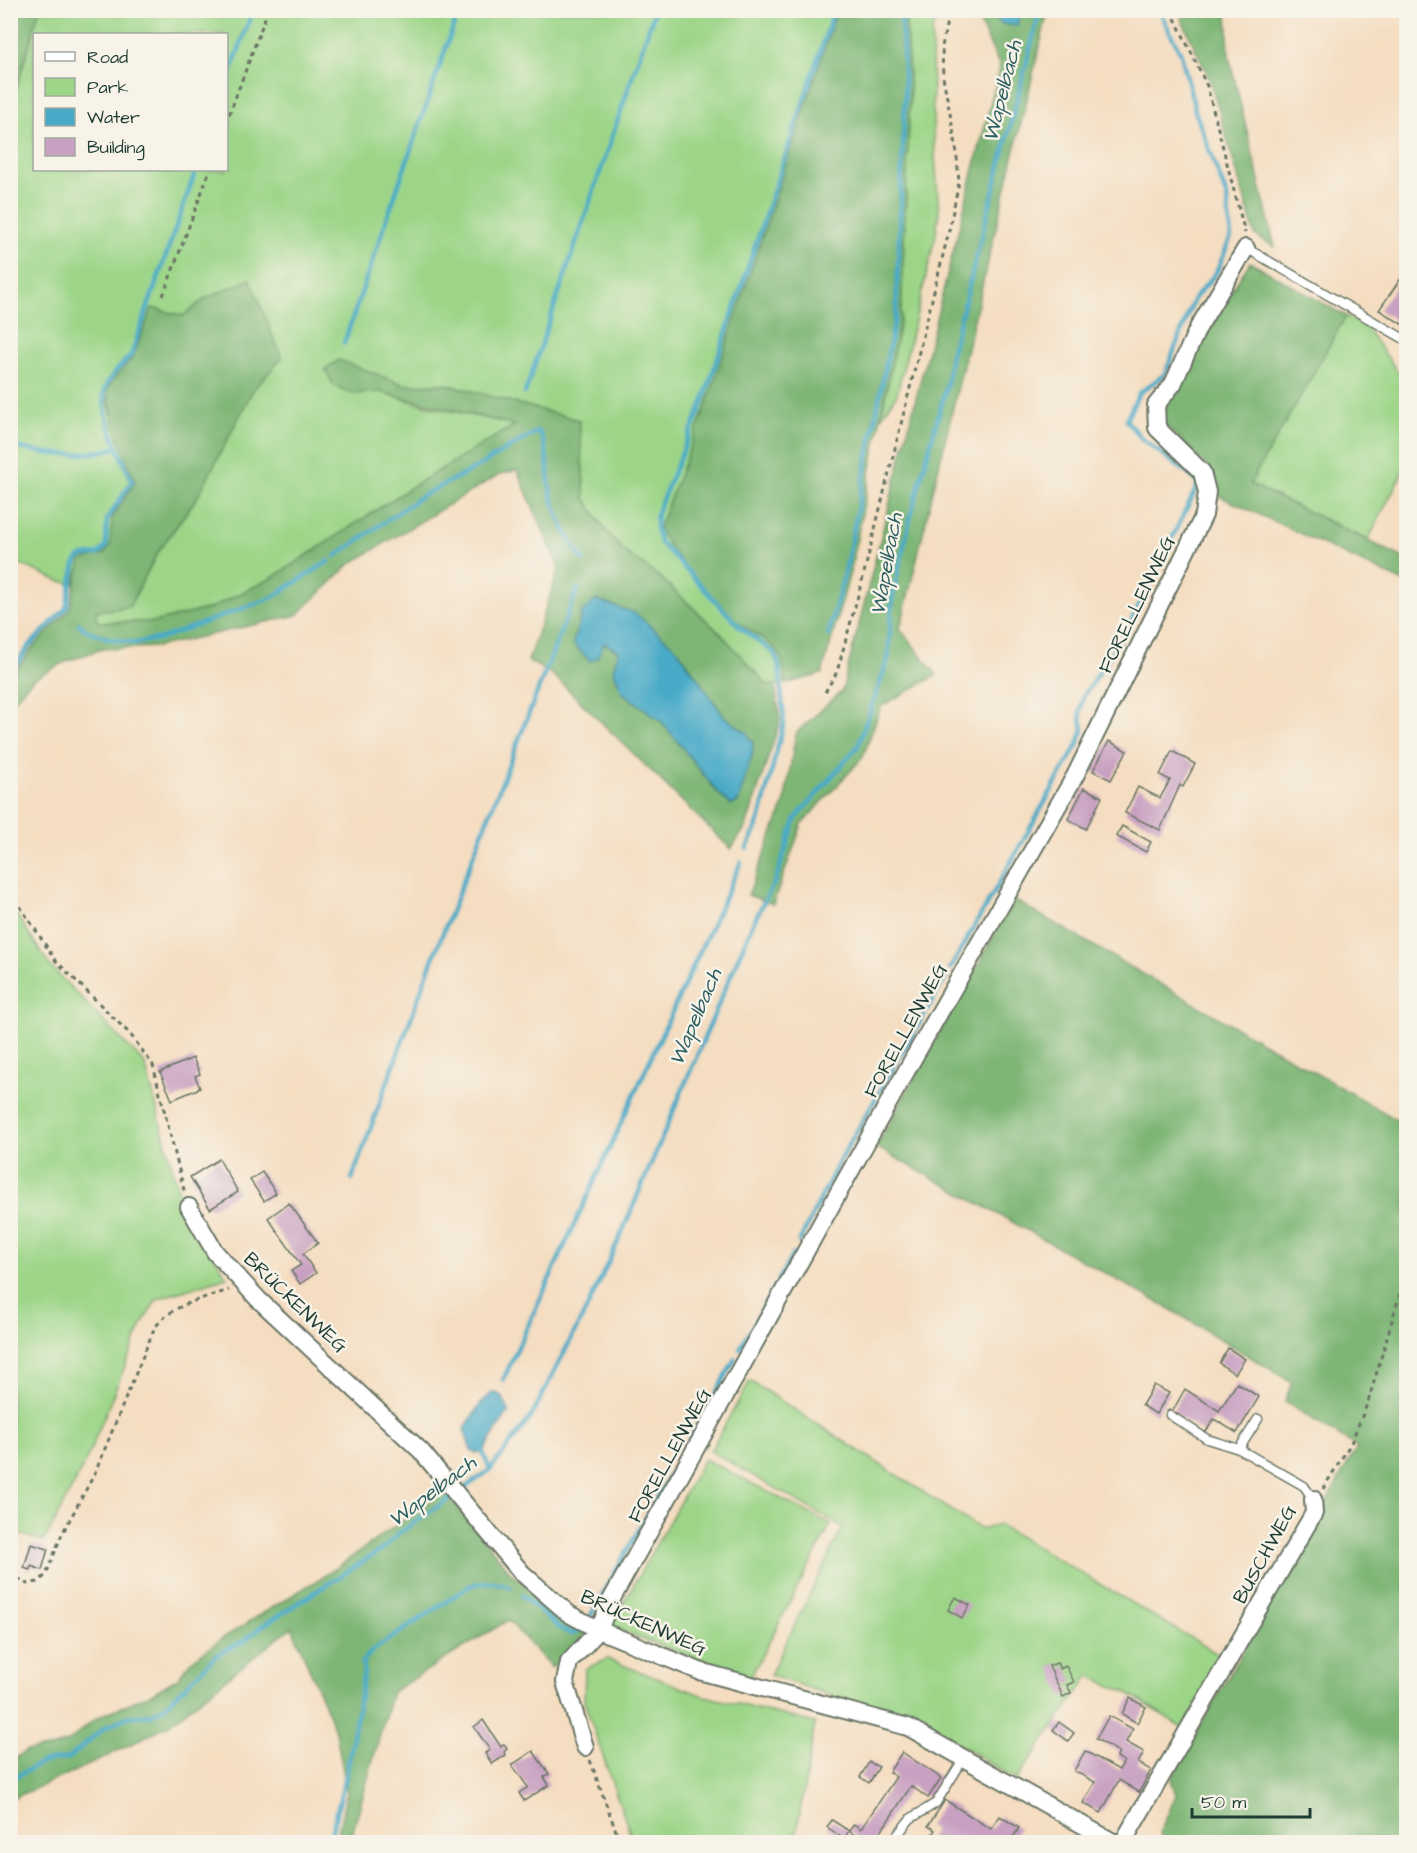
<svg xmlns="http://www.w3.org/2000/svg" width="1417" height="1853" font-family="'Architects Daughter',sans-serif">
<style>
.green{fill:#9cd588;stroke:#5e895e;stroke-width:1.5;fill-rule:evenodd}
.forest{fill:#7db674;stroke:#4e7a54;stroke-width:1.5;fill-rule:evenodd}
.water{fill:#48aac7;stroke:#34747e;stroke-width:1.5}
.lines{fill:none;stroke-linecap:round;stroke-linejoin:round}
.stream{stroke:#48aac7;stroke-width:4.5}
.building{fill:#c8a0c1}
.service-casing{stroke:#6a7565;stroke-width:11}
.minor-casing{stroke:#6a7565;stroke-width:20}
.path{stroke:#6a7565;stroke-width:3;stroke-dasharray:4.5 4.5;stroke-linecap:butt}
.service{stroke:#fff;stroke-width:8}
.minor{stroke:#fff;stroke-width:16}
.labels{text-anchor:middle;stroke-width:5;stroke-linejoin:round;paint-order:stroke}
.street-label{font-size:20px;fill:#1f3d34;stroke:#f7f3e8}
.water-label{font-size:21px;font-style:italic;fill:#2b5e60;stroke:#f7f3e8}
</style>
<rect width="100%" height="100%" fill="#f7f3e8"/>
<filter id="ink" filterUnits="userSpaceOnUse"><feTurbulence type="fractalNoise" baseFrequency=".0167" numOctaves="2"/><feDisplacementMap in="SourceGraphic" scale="12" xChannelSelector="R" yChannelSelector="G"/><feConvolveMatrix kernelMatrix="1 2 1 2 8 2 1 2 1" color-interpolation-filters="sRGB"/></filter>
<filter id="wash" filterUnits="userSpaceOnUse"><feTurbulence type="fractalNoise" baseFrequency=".008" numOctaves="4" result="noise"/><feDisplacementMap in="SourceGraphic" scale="24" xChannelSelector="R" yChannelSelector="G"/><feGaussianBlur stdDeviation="1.35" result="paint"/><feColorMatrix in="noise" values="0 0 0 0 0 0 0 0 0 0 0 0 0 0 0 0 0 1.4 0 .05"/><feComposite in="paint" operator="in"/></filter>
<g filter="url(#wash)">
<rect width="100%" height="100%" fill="#f4ddc0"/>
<g class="green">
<path d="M39,11H837L706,406L659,528L776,650L784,664L785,684L767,686L721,634L662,579L624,551L605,530L585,499L579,420L446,384L405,385L339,360L325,369L352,394L380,392L428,406L515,425L272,578L211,608L154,622H97L95,611L129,607L158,552L198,496L253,390L281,358L206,298L183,316L152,308L133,357L112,381L107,400L135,482C130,495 118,503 113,516C109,527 115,539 109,548C95,568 82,545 74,584L59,581L11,560L10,107ZM34,34H226V170H34Z"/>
<path d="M905,11H938L932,31L933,126L939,212L935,239L897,394L881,418L901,315L910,94Z"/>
<path d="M1346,316L1365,326L1406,383V465L1368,540L1250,484Z"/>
<path d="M10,905L50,966L145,1064L182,1204L227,1277L157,1299L143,1322L86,1461L44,1541L11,1532Z"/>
<path d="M750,1381L982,1530L998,1524L1223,1657L1183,1728L1130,1694L1089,1676L1016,1780L942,1733L770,1675L843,1527L710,1451Z"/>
<path d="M704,1459L831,1524L750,1678L610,1627Z"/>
<path d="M607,1659L701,1695L815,1723L795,1842H633L584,1702L585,1669Z"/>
</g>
<g class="forest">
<path d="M11,10L39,11L11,107L10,11Z"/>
<path d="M1197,10L1227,11L1229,56L1275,247L1255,235L1210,80L1181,18Z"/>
<path d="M837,11H905L910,94L901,316L851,569L822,674L785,684C784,671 784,659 775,649C766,639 752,633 742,625C721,610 667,550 659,528L706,406Z"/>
<path d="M974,11H1048L900,629L937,675L881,706L863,757L802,824L773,904L748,895L784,804L796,733L842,691L1000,66Z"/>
<path d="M1250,262L1346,316L1250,484L1406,559V583L1217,495L1209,468L1163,423L1162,408L1178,387L1207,329Z"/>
<path d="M250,279L282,358L253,390L198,496L158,552L129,607L96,611L97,622H154L211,608L272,578L413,486L515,425L380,392L352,394L333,385L325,369L339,360L405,385L446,384L579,420L585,498L605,530L624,551L662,579L721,634L767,685H775L780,721L746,827L731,849L552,674L528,661L559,568L517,470L498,475L350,564L297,615L156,647L102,649L67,661L33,679L11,703V677L32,648L69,610L81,560L104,554L110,546L112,518L135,482L115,427L107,391L112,381L133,357L152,308L183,316L206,298ZM604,643L677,649L724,716L747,733L753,743L738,802L719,794L662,722L622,692L619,652Z"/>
<path d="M1014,900L1406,1125V1842H1163L1160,1832L1176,1795L1171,1779L1357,1447L1285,1402L1292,1382L1170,1309L876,1147Z"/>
<path d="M444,1491L512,1574L587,1634L552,1668L508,1620L392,1692L350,1842H336L347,1792L336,1733L292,1627L168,1725L102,1759L11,1799V1761L26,1751L55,1747L69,1741L98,1717L153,1693L178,1678L190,1662L221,1639L332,1571Z"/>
</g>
<g class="water">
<path d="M995,11H1021L1017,26L1002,24L994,16Z"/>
<path d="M596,600L635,613L677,649L724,716L747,733L753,743L752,755L738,802L731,805L719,794L662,722L622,692L613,669L619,651L604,643L597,658L590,661L573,644L582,612Z"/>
<path d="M493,1392L502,1396L509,1411L484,1450L477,1453L471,1451L464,1429L481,1403Z"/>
</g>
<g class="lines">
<g class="stream">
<path d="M226,85L253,10"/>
<path d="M344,343L459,10"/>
<path d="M525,393L655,10"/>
<path d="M10,445C46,456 83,458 118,447"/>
<path d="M336,556L423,495L472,470L538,431C550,446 546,474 551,493C557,519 568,539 583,560"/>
<path d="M79,624L86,630L107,638L135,643L162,638L271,598L329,561"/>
<path d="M828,635L846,568L896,313L905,93L901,10"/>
<path d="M10,673L29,646L66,608L75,565L79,557L98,554L106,547L107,519L132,481C123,460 98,409 105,388C109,376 122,365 131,355L196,170"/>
<path d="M747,848L759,821L784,722L779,665L774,653L741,628L660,542L656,528L657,512L702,405L834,10"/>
<path d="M950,969L1078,744L1083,730L1080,713L1083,697L1128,628L1198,485L1194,478L1142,439L1126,420L1139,393L1165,374L1194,299L1216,273L1231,237L1227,197L1196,114L1181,54L1159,10"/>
<path d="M352,1179L430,966L578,588"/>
<path d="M799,1242L839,1162L946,977"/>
<path d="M740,1349L793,1254"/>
<path d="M503,1380L741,862"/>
<path d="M481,1447L490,1470"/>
<path d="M460,1491L490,1470L531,1417L587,1308L620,1237L753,923L775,881L796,818L858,746L888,659L893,594L912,511L947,384L950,359L1040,10"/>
<path d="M522,1595L561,1629L572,1634L580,1630"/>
<path d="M591,1615L735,1359"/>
<path d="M10,1780L43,1762L69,1758L104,1728L127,1717L152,1714L163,1708L218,1654L244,1641L262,1626L384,1548L398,1534L453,1496"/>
<path d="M329,1842L347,1772L364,1672L362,1662L373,1650L471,1585C487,1581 496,1580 511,1588"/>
</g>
</g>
<g id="blocks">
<g class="building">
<path d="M1406,271V324L1405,326L1379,310Z"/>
<path d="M1109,741L1127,751L1111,780L1093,771Z"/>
<path d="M1172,751L1195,764L1183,787L1180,785L1160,830L1125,813L1138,787L1160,798L1170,780L1160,775Z"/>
<path d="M1084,788L1102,797L1086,829L1068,819Z"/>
<path d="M1122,826L1151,842L1146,852L1116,836Z"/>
<path d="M193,1058L200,1074L195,1076L200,1088L172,1100L160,1072Z"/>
<path d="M219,1159L238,1192L210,1209L190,1177Z"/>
<path d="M262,1172L276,1193L264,1201L250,1180Z"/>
<path d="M289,1203L318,1243L303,1254L316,1273L300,1284L291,1271L301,1265L268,1218Z"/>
<path d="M1228,1348L1245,1359L1235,1374L1219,1363Z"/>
<path d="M1237,1383L1259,1397L1237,1433L1214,1419L1205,1433L1172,1412L1185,1389L1219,1411Z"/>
<path d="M1154,1385L1169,1393L1156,1414L1142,1405Z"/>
<path d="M31,1544L48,1549L42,1570L31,1566L30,1570L24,1568Z"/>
<path d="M955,1597L970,1605L962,1618L948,1610Z"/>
<path d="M1057,1663L1060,1669L1066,1666L1074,1682L1067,1685L1071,1693L1063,1697L1049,1666Z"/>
<path d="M1130,1698L1146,1707L1137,1723L1122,1714Z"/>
<path d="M1109,1716L1133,1729L1126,1742L1144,1752L1138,1763L1151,1770L1139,1792L1119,1780L1101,1813L1083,1803L1095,1782L1074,1771L1085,1751L1119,1770L1124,1761L1117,1757L1119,1752L1096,1739Z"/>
<path d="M483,1720L501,1747L504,1744L507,1749L504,1752L506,1755L492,1764L485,1753L490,1750L474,1727Z"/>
<path d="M1059,1722L1074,1733L1068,1741L1053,1730Z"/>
<path d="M533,1751L549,1774L544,1777L549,1785L524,1801L519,1793L528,1787L512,1765Z"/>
<path d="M902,1752L941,1778L928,1798L911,1786L874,1842H852L856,1836L849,1831L854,1824L861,1829L896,1777L889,1772Z"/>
<path d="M869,1762L879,1767L869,1783L860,1777Z"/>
<path d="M945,1800L991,1829L1000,1816L1019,1828L1010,1842H954L947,1838L944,1842H927L935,1830L928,1826Z"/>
<path d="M832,1820L849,1831L844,1839L827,1827Z"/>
</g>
</g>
</g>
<g filter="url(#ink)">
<use href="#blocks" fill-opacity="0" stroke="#6a7565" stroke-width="1.5"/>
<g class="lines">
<g class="service-casing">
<g id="service">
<path d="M1246,248L1406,340"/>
<path d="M1170,1415L1207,1439L1239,1449L1304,1486L1313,1499"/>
<path d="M1239,1449L1258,1419"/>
<path d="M892,1842L910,1819L936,1803L964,1758"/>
</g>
</g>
<g class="minor-casing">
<g id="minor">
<path d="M189,1207L215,1252L258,1299L421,1451L522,1573L569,1614L599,1630L699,1671L908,1727L1113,1842"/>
<path d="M585,1747L565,1682L569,1662L599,1630L610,1602L913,1059L1075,776L1204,515L1207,492L1202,472L1157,428L1156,405L1173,384L1198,328L1246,248"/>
<path d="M1123,1842L1314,1513L1313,1499"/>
</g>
</g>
<g class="path">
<path d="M1171,10L1207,86L1245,233"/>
<path d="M226,123L268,10"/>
<path d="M163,296L210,170"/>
<path d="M825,692L837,672L862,581L948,235L959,182L956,145L943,77L942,47L949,10"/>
<path d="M10,891L56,961L130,1034L153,1065L185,1194"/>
<path d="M1323,1489L1351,1443L1368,1402L1406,1273"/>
<path d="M10,1573L27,1584L38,1582L46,1575L62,1534L95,1473L154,1329C171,1304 202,1299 229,1290"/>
<path d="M590,1760L620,1842"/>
</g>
<use href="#service" class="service"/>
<use href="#minor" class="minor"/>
</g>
</g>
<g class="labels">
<g class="street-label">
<text transform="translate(1136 604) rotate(-64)" y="7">FORELLENWEG</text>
<text transform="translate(905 1030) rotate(-61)" y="7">FORELLENWEG</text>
<text transform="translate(296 1302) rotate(44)" y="7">BRÜCKENWEG</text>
<text transform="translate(669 1455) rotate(-61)" y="7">FORELLENWEG</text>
<text transform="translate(1264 1554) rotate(-61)" y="7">BUSCHWEG</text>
<text transform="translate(644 1622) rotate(24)" y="7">BRÜCKENWEG</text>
</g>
<g class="water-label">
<text transform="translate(1002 91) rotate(-76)" y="7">Wapelbach</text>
<text transform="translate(886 564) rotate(-80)" y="7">Wapelbach</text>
<text transform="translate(695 1017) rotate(-67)" y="7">Wapelbach</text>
<text transform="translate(432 1491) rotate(-37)" y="7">Wapelbach</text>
</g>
</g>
<rect width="1417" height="1853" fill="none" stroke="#f7f3e8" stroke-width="36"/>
<rect x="33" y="33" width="195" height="138" fill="#f7f3e8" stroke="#a1aaa0" stroke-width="1.5"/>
<rect x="45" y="52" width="30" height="9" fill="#ffffff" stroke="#a1aaa0" stroke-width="1.5"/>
<text x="87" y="63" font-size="18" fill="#1f3d34">Road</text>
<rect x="45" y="78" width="30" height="18" fill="#9cd588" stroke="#a1aaa0" stroke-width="1.5"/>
<text x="87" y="93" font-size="18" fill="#1f3d34">Park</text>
<rect x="45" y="108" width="30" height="18" fill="#48aac7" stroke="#a1aaa0" stroke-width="1.5"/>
<text x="87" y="123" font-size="18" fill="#1f3d34">Water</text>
<rect x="45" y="138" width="30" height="18" fill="#c8a0c1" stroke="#a1aaa0" stroke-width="1.5"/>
<text x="87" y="153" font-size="18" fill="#1f3d34">Building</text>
<path d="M1192 1808v9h118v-9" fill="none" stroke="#1f3d34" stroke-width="3"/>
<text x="1201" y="1808" font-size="18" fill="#1f3d34" stroke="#f7f3e8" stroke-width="4.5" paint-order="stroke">50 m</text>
</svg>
